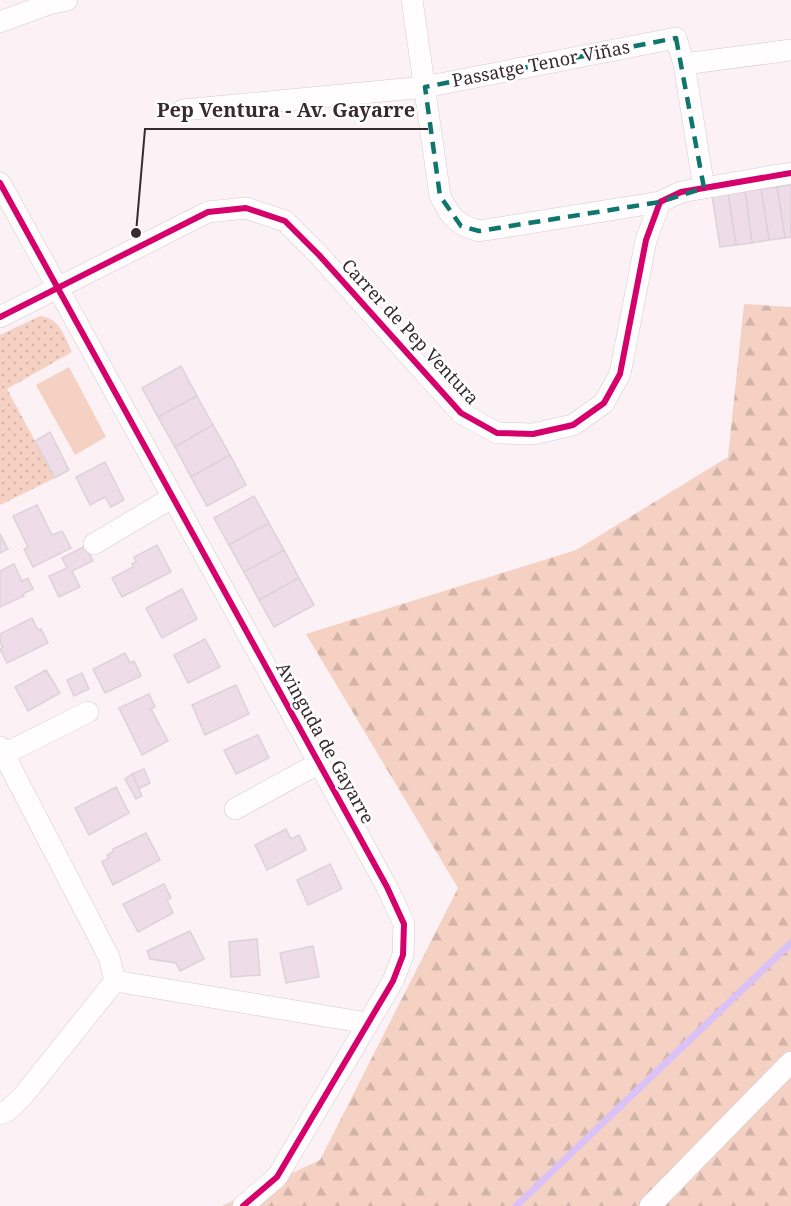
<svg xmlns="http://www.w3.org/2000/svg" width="791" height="1206" font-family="'Noto Serif',serif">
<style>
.green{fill:url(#green-dots)}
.forest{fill:url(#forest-firs)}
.pitch{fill:#f5d1c3}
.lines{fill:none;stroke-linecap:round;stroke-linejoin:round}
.stream{stroke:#dac2f6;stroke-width:7}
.building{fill:#eedde9;stroke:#dcd2d8;stroke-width:1.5}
.street-casing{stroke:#d5cacd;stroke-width:22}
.street{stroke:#fffdfe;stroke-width:21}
.cycleway-casing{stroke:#fff;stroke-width:10}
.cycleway{stroke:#d6006c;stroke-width:6}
.marked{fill:none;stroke:#0f766e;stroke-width:4.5;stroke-dasharray:12 8;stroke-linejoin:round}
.labels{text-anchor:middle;stroke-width:5;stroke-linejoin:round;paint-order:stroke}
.street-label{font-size:18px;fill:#392a30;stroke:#fff}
.leader{fill:none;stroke:#392a30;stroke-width:2}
.callout-dot{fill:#392a30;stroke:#fff;stroke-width:2}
.callout-label{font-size:20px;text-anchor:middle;font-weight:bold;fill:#392a30;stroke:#fff;stroke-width:5;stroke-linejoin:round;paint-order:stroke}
</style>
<defs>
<pattern id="green-dots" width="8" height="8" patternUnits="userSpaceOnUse" patternTransform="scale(1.5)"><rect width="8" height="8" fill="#f5d1c3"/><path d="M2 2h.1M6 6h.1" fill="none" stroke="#d3b4a8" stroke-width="1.8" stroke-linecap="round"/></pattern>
<pattern id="forest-firs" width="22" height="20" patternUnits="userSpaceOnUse" patternTransform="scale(1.5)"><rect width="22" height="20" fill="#f5d1c3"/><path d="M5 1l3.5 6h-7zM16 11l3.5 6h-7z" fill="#d3b4a8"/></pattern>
</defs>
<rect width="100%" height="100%" fill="#fcf2f5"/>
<path class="green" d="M40,316C60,318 64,336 72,352L7,389L55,478L0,505V335Z"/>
<path class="forest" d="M744,304L791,307V1206H222L320,1160L458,888L306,634L576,550L728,457Z"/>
<path class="pitch" d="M69,367L106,437L75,455L36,385Z"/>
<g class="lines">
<path class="stream" d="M516,1206L791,943"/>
</g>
<g class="building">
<path d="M791,185V237L785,238L777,187Z"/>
<path d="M777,187L785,238L769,240L761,189Z"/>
<path d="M761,189L769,240L752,243L745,191Z"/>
<path d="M745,191L752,243L736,245L728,193Z"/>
<path d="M728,193L736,245L720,247L712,196Z"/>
<path d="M181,366L197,396L158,417L142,388Z"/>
<path d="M197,396L213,425L175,447L158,417Z"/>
<path d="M213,425L230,455L191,477L175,447Z"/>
<path d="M50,432L69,470L55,478L35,441Z"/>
<path d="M230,455L246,485L207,506L191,477Z"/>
<path d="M105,462L124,500L111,507L105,497L90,505L76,477Z"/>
<path d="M254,496L269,523L229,545L214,518Z"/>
<path d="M37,505L52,535L62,531L71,548L33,567L24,549L28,547L13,516Z"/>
<path d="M269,523L284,550L244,572L229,545Z"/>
<path d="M0,534L8,549L0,553Z"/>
<path d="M157,545L171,572L122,597L112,578L133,567L132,564L136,562L134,557Z"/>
<path d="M85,546L93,561L72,571L80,587L59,597L49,576L67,568L62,558Z"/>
<path d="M284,550L299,578L259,600L244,572Z"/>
<path d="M14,564L22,581L28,578L33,589L23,594L24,596L0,607V571Z"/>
<path d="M299,578L314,605L274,627L259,600Z"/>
<path d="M182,589L197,619L162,638L146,608Z"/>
<path d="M32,618L38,630L41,629L48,643L7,663L0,649L3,647L0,643V634Z"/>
<path d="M205,639L220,667L188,683L174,655Z"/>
<path d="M125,653L130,663L134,661L141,676L105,693L93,669Z"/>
<path d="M46,670L60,693L28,711L15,687Z"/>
<path d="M82,673L89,689L74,696L67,680Z"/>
<path d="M236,685L249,714L205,735L192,705Z"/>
<path d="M149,694L155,707L151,709L168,741L142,755L119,708Z"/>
<path d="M258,735L269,758L236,774L224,750Z"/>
<path d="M144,769L150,783L139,789L132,774Z"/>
<path d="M132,774L142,796L136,799L125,779Z"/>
<path d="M116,787L129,813L89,835L75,808Z"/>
<path d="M286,829L291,839L299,835L306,850L267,870L255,845Z"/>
<path d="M146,833L160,860L113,885L102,862L109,858L107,855L113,852V849Z"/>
<path d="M330,864L342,889L308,905L297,880Z"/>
<path d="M164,884L171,898L167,900L173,913L138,932L123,904Z"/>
<path d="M190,931L204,959L180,971L176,963L150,959L147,951Z"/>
<path d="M257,939L260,975L231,977L229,942Z"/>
<path d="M313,946L319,977L286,983L280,953Z"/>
</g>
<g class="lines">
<g class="street-casing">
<g id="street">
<path d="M412,0L440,196C451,217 455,224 479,231L660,202"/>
<path d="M0,22L49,4L67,0"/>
<path d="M684,64L791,50"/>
<path d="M183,110L425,87L676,38L684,64L704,188"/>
<path d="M0,183L387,887L404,924L403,955L393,981L277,1177L243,1206"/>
<path d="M0,317L208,212L246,208L285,221L319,255L461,413L497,433L533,434L573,425L604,403L620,374L646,240L660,202L681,192L791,173"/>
<path d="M94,544L173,497"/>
<path d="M0,747L109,957L115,981"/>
<path d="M4,754L88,712"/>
<path d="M235,809L319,763"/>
<path d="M115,981L367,1023"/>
<path d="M0,1114L7,1111L23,1096L115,981"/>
<path d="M650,1206L791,1062"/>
</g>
</g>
<use href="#street" class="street"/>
<g class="cycleway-casing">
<g id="cycleway">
<path d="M0,183L387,887L404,924L403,955L393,981L277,1177L243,1206"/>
<path d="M0,317L208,212L246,208L285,221L319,255L461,413L497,433L533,434L573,425L604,403L620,374L646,240L660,202L681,192L791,173"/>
</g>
</g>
<use href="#cycleway" class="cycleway"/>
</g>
<path class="marked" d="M676,38L704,188L660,202L479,231L461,226L440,196L425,87Z"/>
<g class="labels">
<g class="street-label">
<text transform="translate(541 64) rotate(-11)" y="6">Passatge Tenor Viñas</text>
<text transform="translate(410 332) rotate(47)" y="6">Carrer de Pep Ventura</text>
<text transform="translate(325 743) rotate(61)" y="6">Avinguda de Gayarre</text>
</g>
</g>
<path class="leader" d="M136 233L145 129H428"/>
<circle class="callout-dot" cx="136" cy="233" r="6"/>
<g class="callout-label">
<text x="286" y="117">Pep Ventura - Av. Gayarre</text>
</g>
</svg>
